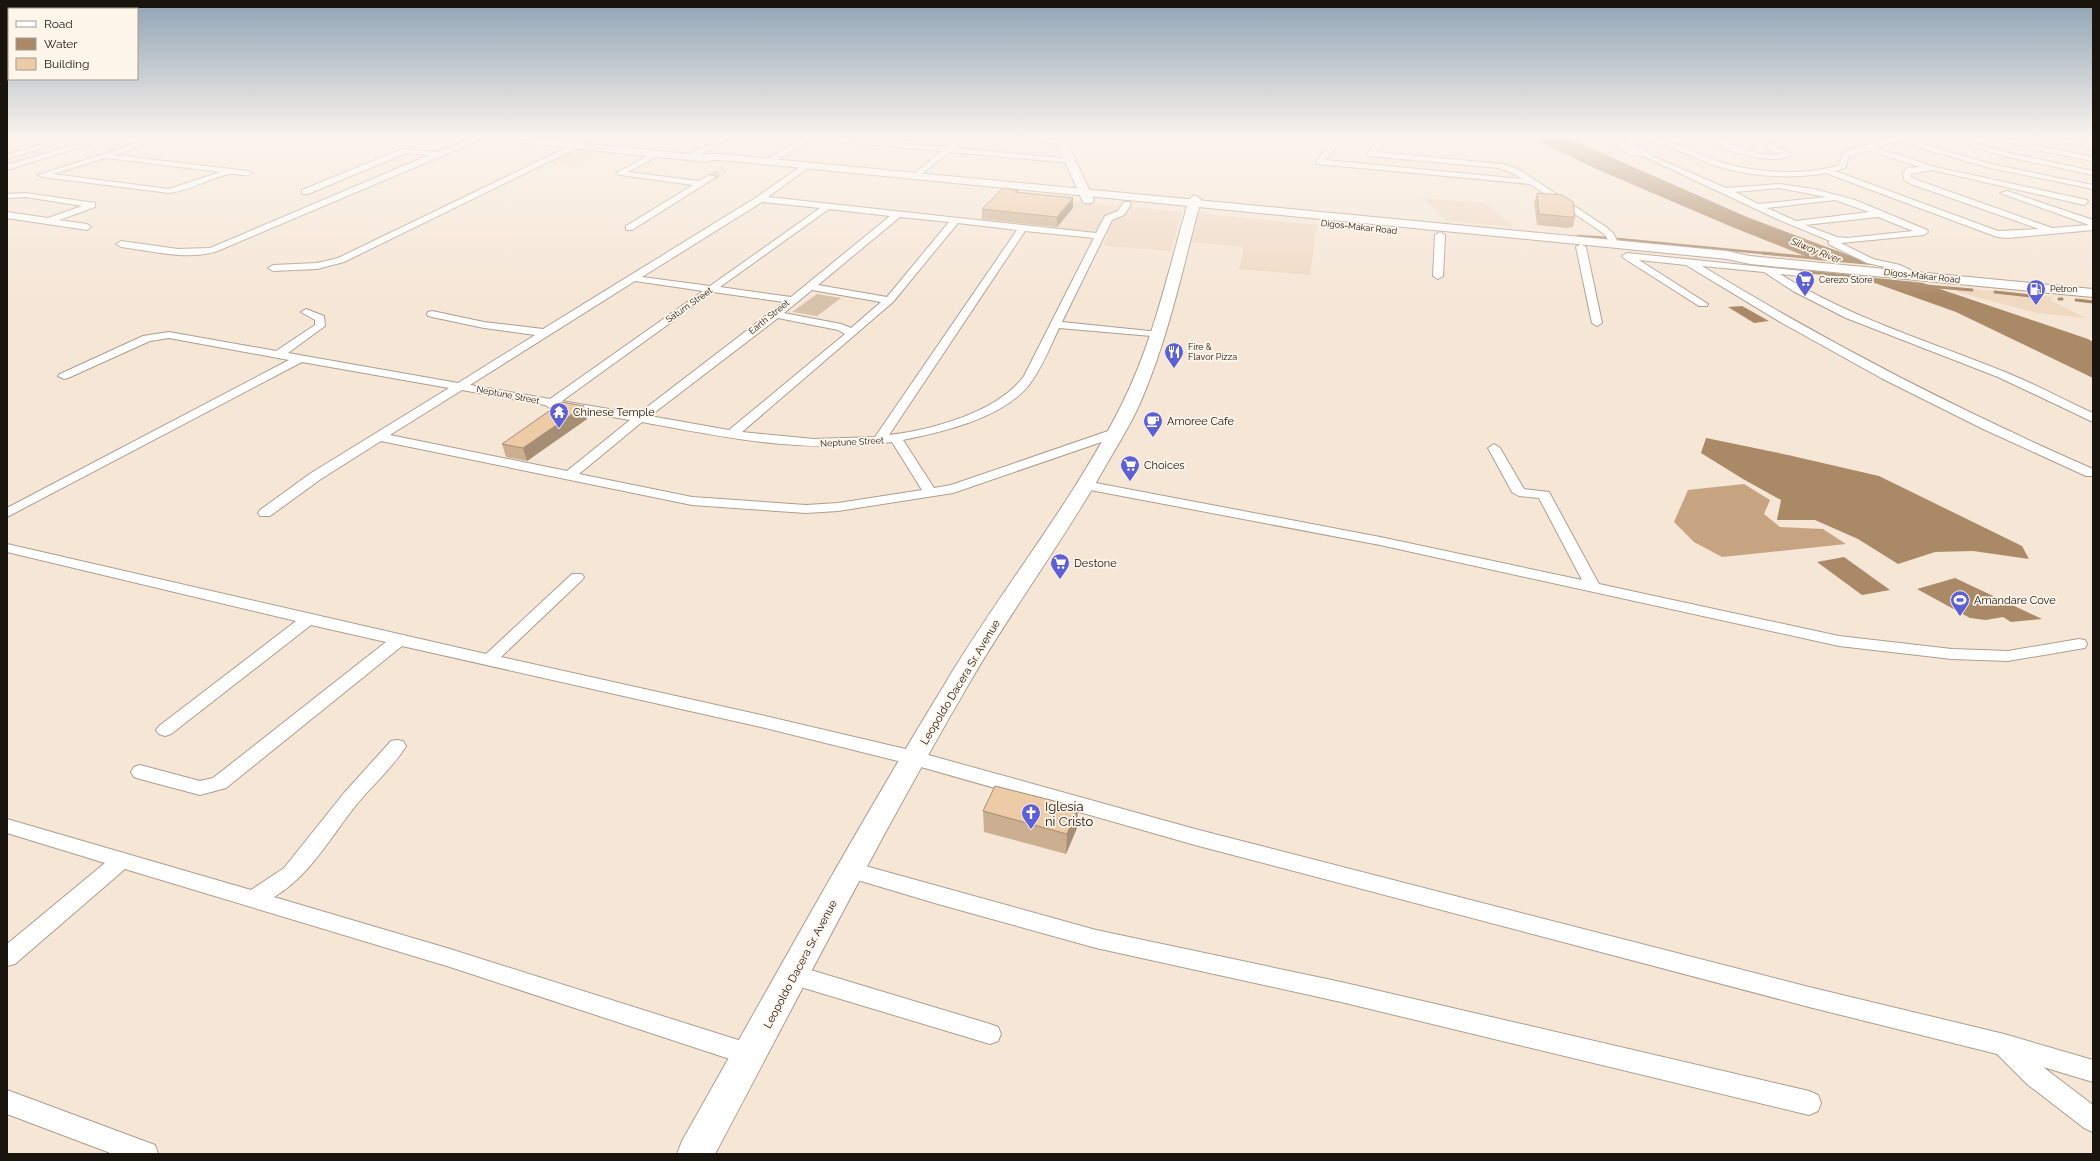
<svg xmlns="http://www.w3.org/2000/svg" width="2100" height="1161" font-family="Raleway,sans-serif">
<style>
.built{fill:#efd9c3}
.green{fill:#d8c2ab}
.forest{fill:#c6a481}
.water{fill:#aa8967}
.pier{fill:#f6e6d6}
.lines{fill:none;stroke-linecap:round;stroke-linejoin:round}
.stream-far1{stroke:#aa8967;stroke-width:2.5}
.stream{stroke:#aa8967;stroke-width:3}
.minor-tunnel{stroke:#d5c6b8;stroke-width:8;stroke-dasharray:8 4;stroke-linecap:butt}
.minor-casing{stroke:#ad9e8f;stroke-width:2}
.secondary-casing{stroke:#ad9e8f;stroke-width:2}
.primary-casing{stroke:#ad9e8f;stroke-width:2}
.minor{fill:#fff;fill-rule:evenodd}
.secondary{fill:#fff;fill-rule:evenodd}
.primary{fill:#fff;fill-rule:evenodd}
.wall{fill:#ccaf90}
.shaded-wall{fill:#a68e75}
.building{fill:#edcba7;stroke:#a68e75}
.labels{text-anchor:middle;stroke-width:3.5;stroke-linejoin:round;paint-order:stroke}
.far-street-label{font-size:9px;fill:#1a140f;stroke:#fef5eb}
.far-poi-label{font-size:9px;fill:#1a140f;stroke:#fef5eb;text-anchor:start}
.far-water-label{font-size:10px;font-style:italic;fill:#442c10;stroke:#fef5eb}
.poi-label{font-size:11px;fill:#1a140f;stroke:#fef5eb;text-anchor:start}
.street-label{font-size:11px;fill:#1a140f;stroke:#fef5eb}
.near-poi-label{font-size:13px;fill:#1a140f;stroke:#fef5eb;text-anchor:start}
</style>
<rect width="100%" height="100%" fill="#f6e6d6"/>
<g class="built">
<path d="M572,149L606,153L571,167L543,163Z"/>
<path d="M1005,194L1182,212L1171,251L1103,246L1108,235L979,221Z"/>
<path d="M1423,198L1486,203L1513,227L1447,221Z"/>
<path d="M1197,213L1317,225L1310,275L1239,269L1244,247L1189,242Z"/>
<path d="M1952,287L2054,297L2050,300L2085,318L2037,313L1961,293Z"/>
</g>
<path class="green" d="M817,294L841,298L817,316L792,312Z"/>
<path class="forest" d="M1744,484L1770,500L1764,514L1780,527L1823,529L1846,544L1722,557L1694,542L1674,522L1688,490Z"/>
<g class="water">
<path d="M1527,136H1563L1747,217L1931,286L2088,339L2093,342V378L1956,312L1855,276L1732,227L1601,171Z"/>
<path d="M1742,306L1769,321L1754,323L1728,307Z"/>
<path d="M1706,438L1788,455L1879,476L2022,546L2029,559L1973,551L1935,552L1898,564L1858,539L1815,520H1777L1781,500L1743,479L1701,453Z"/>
<path d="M1844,557L1890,590L1862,595L1817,562Z"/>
<path d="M1955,578L2042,619L2011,622L2003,617L1986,620L1970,618L1917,589Z"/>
</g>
<path class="pier" d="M1806,259L1882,266L1925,283L1846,275Z"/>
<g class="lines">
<g class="stream-far1">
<path d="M1578,236L1608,238"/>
<path d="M1618,239L1773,254"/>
</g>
<g class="stream">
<path d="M1763,253L1813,258"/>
<path d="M1808,272L1860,277"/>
<path d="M1926,286L1972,290"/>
<path d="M1995,292L2031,296"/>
<path d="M2059,299H2062"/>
<path d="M2076,300L2093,302"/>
</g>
<path class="minor-tunnel" d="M712,177L724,169"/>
<g class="minor-casing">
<g id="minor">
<path d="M69,136H80L7,159V155Z"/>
<path d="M104,136L112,137L7,170V165Z"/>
<path d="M160,136H171L115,155L248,171L252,173C246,178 238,173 231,174C210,177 191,191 169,193L42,177L38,175ZM105,158H107L220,172L169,189L53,174Z"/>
<path d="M479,136H489L215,252C184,260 152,251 121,247L116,244L121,241L178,249L210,248L429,155L406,153L308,194H302V190L402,149L438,152Z"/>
<path d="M684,136H734L693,158L689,156L690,154L716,141L688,138Z"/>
<path d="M806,136L947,147L962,136H970L955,148L1071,159L1075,161L1071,163L950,152L920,175H917V171L942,151L811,139L772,163L765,161Z"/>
<path d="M991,136H1018L1062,140L1066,142L1062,144L995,138Z"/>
<path d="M1337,136H1345L1325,160L1522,179L1514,174L1499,168L1368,156L1367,154L1381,136H1389L1376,152L1503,164L1520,170L1606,227L1613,233L1619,244L1614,247L1611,246L1606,236L1600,231L1530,184L1317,164V160Z"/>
<path d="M1608,136H1616L1632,149L1625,141L1626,139C1658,132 1694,153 1723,163C1756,173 1807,176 1839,165L1843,153L1849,150L1898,136H1949L2005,152L2093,171V175L2004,156L1942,138L1909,140L1991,164L2093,185V189L1990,168L1903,143V140L1876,147L1931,166L2087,200L2088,202L2084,205L1932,170L1911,174V177L1917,180L2052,228L2089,225L2000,193L2007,191L2093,220V230L2008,238L1997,237L1826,173C1792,179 1753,177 1720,167C1695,159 1660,138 1634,142L1652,156L1726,188L1779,184L1814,189L1855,200L1927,230L1928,232L1924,235L1841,243L1873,259L1900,265L1916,273L1918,275L1913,278L1894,269L1867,263L1830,245L1828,243L1830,241L1777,219L1639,154L1632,156L1621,149ZM1868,150L1920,167L1907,168L1903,173L1904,180L1911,184L2039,229L1998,231L1835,171L1845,168L1849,156ZM1779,188L1826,197L1758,204L1735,192ZM1835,200L1869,212L1796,221L1767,208ZM1878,217L1913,231L1847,238L1837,237L1805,225Z"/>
<path d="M1701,136C1728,135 1751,160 1780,154L1767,149V145L1804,136H1816L1777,147L1791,154C1775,168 1715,149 1701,136Z"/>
<path d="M1990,136H2001L2033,145L2093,157V161L2032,149Z"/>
<path d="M2040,136H2053L2093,145V149Z"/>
<path d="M576,143L583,145L344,262L317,269L273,271L268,268L273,265L317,263L338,258Z"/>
<path d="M657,151L661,153L660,155L628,172L699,181L709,175L716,177L632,230H626V226L693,185L620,175L616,173Z"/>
<path d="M805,163L812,165L768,197L1096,233L1105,216L1118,211L1124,202H1130L1131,204L1124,215L1112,220L1062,322L1159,332L1164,335L1163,337L1059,328C1050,347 1042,368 1029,385C1003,418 943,432 903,440L934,488L951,485L1111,430H1119L1121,433L1119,436L953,493L838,511L806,513L692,505L381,441L321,479L270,516H260L258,513L260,510L311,473L449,388L302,362L7,517V508L289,360L169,338L150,341L68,378L64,379L58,376L60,374L143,336L169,332L276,351L315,325V320L301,312L306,309L324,316L325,326L288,353L458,383L535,335L484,328L432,317L428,316L427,314L428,312L432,311L484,322L543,329L757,197ZM762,202L820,208L710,286L642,277ZM829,209L890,216L791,297L720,287ZM900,217L949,222L887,297L818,285ZM958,223L1017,230L875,437L814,439L742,432L893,302ZM1025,231L1094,238L1024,376C998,412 932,430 889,435ZM635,281L703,291L550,399L470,385ZM812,290L881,302L851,328L841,324L784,313ZM713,292L784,302L638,414L562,401ZM778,318L838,330L845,334L729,430L650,416ZM462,390L545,405L550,408L554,407L630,420L567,471L390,435ZM642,422C728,438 804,454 892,442L922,490L838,503L806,505L692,497L579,474Z"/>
<path d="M26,193L95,203V207L59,220L87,224L91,227L87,230L7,218V212L48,218L82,206L26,197L7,198V194Z"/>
<path d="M1440,232L1445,235L1443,276L1438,279L1433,276L1435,235Z"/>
<path d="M1581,244L1586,247L1602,323L1597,326L1592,323L1576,247Z"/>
<path d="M1627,253L1812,272V276L1809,277L1780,274C1850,318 1929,341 2005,372C2035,384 2064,400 2093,413V422L1998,377L1846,318L1793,291L1764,272L1702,266C1828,343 1958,410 2093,469V476H2086L1983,429L1881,378L1782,323L1686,265L1639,260L1708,304L1707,306H1699L1625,259L1622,256Z"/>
<path d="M1494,444L1500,448L1524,489L1549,492L1599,584L1839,636L1952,649L2008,651L2079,639L2085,640L2087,644L2085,648L2079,649L2008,661L1952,659L1839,646L1380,545L1085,489L1078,485L1085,481L1380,537L1582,580L1539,498L1519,496L1512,492L1488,448Z"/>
<path d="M7,544L486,654L572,574H582L584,577L582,580L501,657L761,715L914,751L1195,829L1809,987L2004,1034L2093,1060V1082L2043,1067L2093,1105V1132L2084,1128L2027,1084L1997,1054L1809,1007L1195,845L914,765L761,727L402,646L226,788L200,795L140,779L134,777L131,772L134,767L140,765L200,781L213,778L386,642L311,625L171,734L165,736L159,734L156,730L159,726L296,621L7,552Z"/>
<path d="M397,740L403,741L406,746C393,768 373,784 357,804C331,836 310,876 274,897L450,949L751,1044L759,1047L763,1055L759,1063L751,1066L450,967L125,869L15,964L7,966V944L105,863L7,833V819L251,890L284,868L344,793L391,741Z"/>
<path d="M851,862L1096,930L1341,982L1809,1091L1818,1095L1821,1103L1818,1111L1809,1115L1341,1002L1096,948L938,904L844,876L841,870L844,864Z"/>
<path d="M794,965L990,1024L998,1027L1001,1034L998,1041L990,1044L794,985L786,982L783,975L786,968Z"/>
<path d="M7,1090L155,1145L158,1154H113L7,1114Z"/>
</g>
</g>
<g class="secondary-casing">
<g id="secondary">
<path d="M1054,136H1064L1094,200L1092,203H1084L1082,200Z"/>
<path d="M1195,195L1201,199C1183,267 1169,336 1141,401C1131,424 1117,446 1105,467C1062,543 1010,612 967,687C878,840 798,998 715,1154H677L682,1141C768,989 852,836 943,687C1000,591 1072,504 1122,404C1154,340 1169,268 1189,199Z"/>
</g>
</g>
<g class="primary-casing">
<path id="primary" d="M479,136H514L689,154H720L1727,251L1750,256L2093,289V297L1750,264L1727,259L1597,246L720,160H712L707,162L484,139Z"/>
</g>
<use href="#minor" class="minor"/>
<use href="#secondary" class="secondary"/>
<use href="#primary" class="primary"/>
</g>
<g class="wall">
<path d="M169,136H209L194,141L170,138Z"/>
<path d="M1018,190V193L1073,198V208L1057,227L982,219V209Z"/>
<path d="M1537,193L1575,217L1573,227L1567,228L1537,225L1534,203Z"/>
<path d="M584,406L587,419L527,461L506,457L502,444Z"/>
<path d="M983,811L1077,828L1066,854L984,832Z"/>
</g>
<g class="shaded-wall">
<path d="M192,136H209L194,141Z"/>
<path d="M1073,198V208L1057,227V217Z"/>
<path d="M584,406L587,419L527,461L523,448Z"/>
<path d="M1078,807L1077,828L1066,854L1067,834Z"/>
</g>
<g class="building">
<path d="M1003,188L1018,190L1015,192L1073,198L1057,217L982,209Z"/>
<path d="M1537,193L1562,195L1573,202L1575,217H1570L1539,214Z"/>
<path d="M562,402L584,406L523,448L502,444Z"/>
<path d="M995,786L1078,807L1067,834L983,811Z"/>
</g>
<linearGradient id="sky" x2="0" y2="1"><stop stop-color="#8fa3b4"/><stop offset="0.46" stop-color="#fbf4ed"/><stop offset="1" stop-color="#fbf4ed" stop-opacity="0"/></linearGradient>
<rect width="2100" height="298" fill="url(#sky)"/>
<defs>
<g id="supermarket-pin" transform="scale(1)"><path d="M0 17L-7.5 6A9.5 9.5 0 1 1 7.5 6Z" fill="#5d5fd7" stroke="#fef5eb"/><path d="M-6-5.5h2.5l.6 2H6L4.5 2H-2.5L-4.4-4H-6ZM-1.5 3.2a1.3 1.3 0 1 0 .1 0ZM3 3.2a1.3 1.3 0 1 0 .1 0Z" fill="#fff"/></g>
<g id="fuel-pin" transform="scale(1)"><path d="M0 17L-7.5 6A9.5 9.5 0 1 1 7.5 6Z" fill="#5d5fd7" stroke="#fef5eb"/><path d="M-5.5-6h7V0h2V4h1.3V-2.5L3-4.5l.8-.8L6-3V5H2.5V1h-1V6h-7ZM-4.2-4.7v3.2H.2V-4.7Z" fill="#fff"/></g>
<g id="restaurant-pin" transform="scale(1)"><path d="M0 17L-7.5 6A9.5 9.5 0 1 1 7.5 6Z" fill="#5d5fd7" stroke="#fef5eb"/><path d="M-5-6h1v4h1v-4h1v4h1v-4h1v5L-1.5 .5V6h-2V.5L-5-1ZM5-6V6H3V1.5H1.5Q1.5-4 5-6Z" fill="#fff"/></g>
<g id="temple-pin" transform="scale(1)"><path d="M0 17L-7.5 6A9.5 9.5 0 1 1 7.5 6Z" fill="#5d5fd7" stroke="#fef5eb"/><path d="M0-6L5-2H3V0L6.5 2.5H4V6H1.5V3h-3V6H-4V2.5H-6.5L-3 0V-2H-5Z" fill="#fff"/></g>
<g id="cafe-pin" transform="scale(1)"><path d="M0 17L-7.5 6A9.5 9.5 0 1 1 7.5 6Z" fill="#5d5fd7" stroke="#fef5eb"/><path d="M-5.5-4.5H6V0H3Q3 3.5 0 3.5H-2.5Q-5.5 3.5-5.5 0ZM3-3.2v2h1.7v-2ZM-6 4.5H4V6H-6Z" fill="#fff"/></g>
<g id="stadium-pin" transform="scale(1)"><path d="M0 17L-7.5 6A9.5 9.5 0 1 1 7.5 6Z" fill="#5d5fd7" stroke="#fef5eb"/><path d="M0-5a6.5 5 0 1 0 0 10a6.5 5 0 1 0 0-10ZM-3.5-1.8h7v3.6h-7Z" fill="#fff"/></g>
<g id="church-pin" transform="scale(1)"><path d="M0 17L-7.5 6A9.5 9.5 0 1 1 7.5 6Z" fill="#5d5fd7" stroke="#fef5eb"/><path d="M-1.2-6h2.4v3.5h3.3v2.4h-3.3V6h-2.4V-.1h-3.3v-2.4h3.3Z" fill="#fff"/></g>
</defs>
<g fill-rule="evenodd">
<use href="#supermarket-pin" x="1805" y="280"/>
<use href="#fuel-pin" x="2036" y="289"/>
<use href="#restaurant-pin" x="1174" y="352"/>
<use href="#temple-pin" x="559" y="412"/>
<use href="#cafe-pin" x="1153" y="421"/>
<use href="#supermarket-pin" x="1130" y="465"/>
<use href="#supermarket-pin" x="1060" y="563"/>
<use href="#stadium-pin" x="1960" y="600"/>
<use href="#church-pin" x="1031" y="813"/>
</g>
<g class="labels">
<g class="far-street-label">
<text transform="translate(1359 227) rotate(6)" y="3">Digos-Makar Road</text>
<text transform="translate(1922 276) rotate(6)" y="3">Digos-Makar Road</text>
<text transform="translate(689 305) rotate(-35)" y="3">Saturn Street</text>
<text transform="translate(769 317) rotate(-39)" y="3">Earth Street</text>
<text transform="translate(508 395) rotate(11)" y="3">Neptune Street</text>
<text transform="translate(852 442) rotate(-3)" y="3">Neptune Street</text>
</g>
<g class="far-poi-label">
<text x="1819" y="283">Cerezo Store</text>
<text x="2050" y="292">Petron</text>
<text x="1188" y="350">Fire &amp;<tspan x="1188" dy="10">Flavor Pizza</tspan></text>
</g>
<g class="far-water-label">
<text transform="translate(1816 250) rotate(22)" y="4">Silway River</text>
</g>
<g class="poi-label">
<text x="573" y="416">Chinese Temple</text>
<text x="1167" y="425">Amoree Cafe</text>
<text x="1144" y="469">Choices</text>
<text x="1074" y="567">Destone</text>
<text x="1974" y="604">Amandare Cove</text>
</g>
<g class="street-label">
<text transform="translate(960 682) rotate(-59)" y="4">Leopoldo Dacera Sr. Avenue</text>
<text transform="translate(800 964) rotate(-62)" y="4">Leopoldo Dacera Sr. Avenue</text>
</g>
<g class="near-poi-label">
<text x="1045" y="811">Iglesia<tspan x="1045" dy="15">ni Cristo</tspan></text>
</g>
</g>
<rect width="2100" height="1161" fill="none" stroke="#1a140f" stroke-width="16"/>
<rect x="8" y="8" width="130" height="72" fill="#fef5eb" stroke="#a39b93"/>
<rect x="16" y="21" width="20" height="6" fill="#ffffff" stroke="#a39b93"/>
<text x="44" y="28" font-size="12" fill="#1a140f">Road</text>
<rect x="16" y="38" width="20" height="12" fill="#aa8967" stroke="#a39b93"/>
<text x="44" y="48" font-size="12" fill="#1a140f">Water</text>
<rect x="16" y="58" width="20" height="12" fill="#edcba7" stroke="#a39b93"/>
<text x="44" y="68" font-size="12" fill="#1a140f">Building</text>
</svg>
